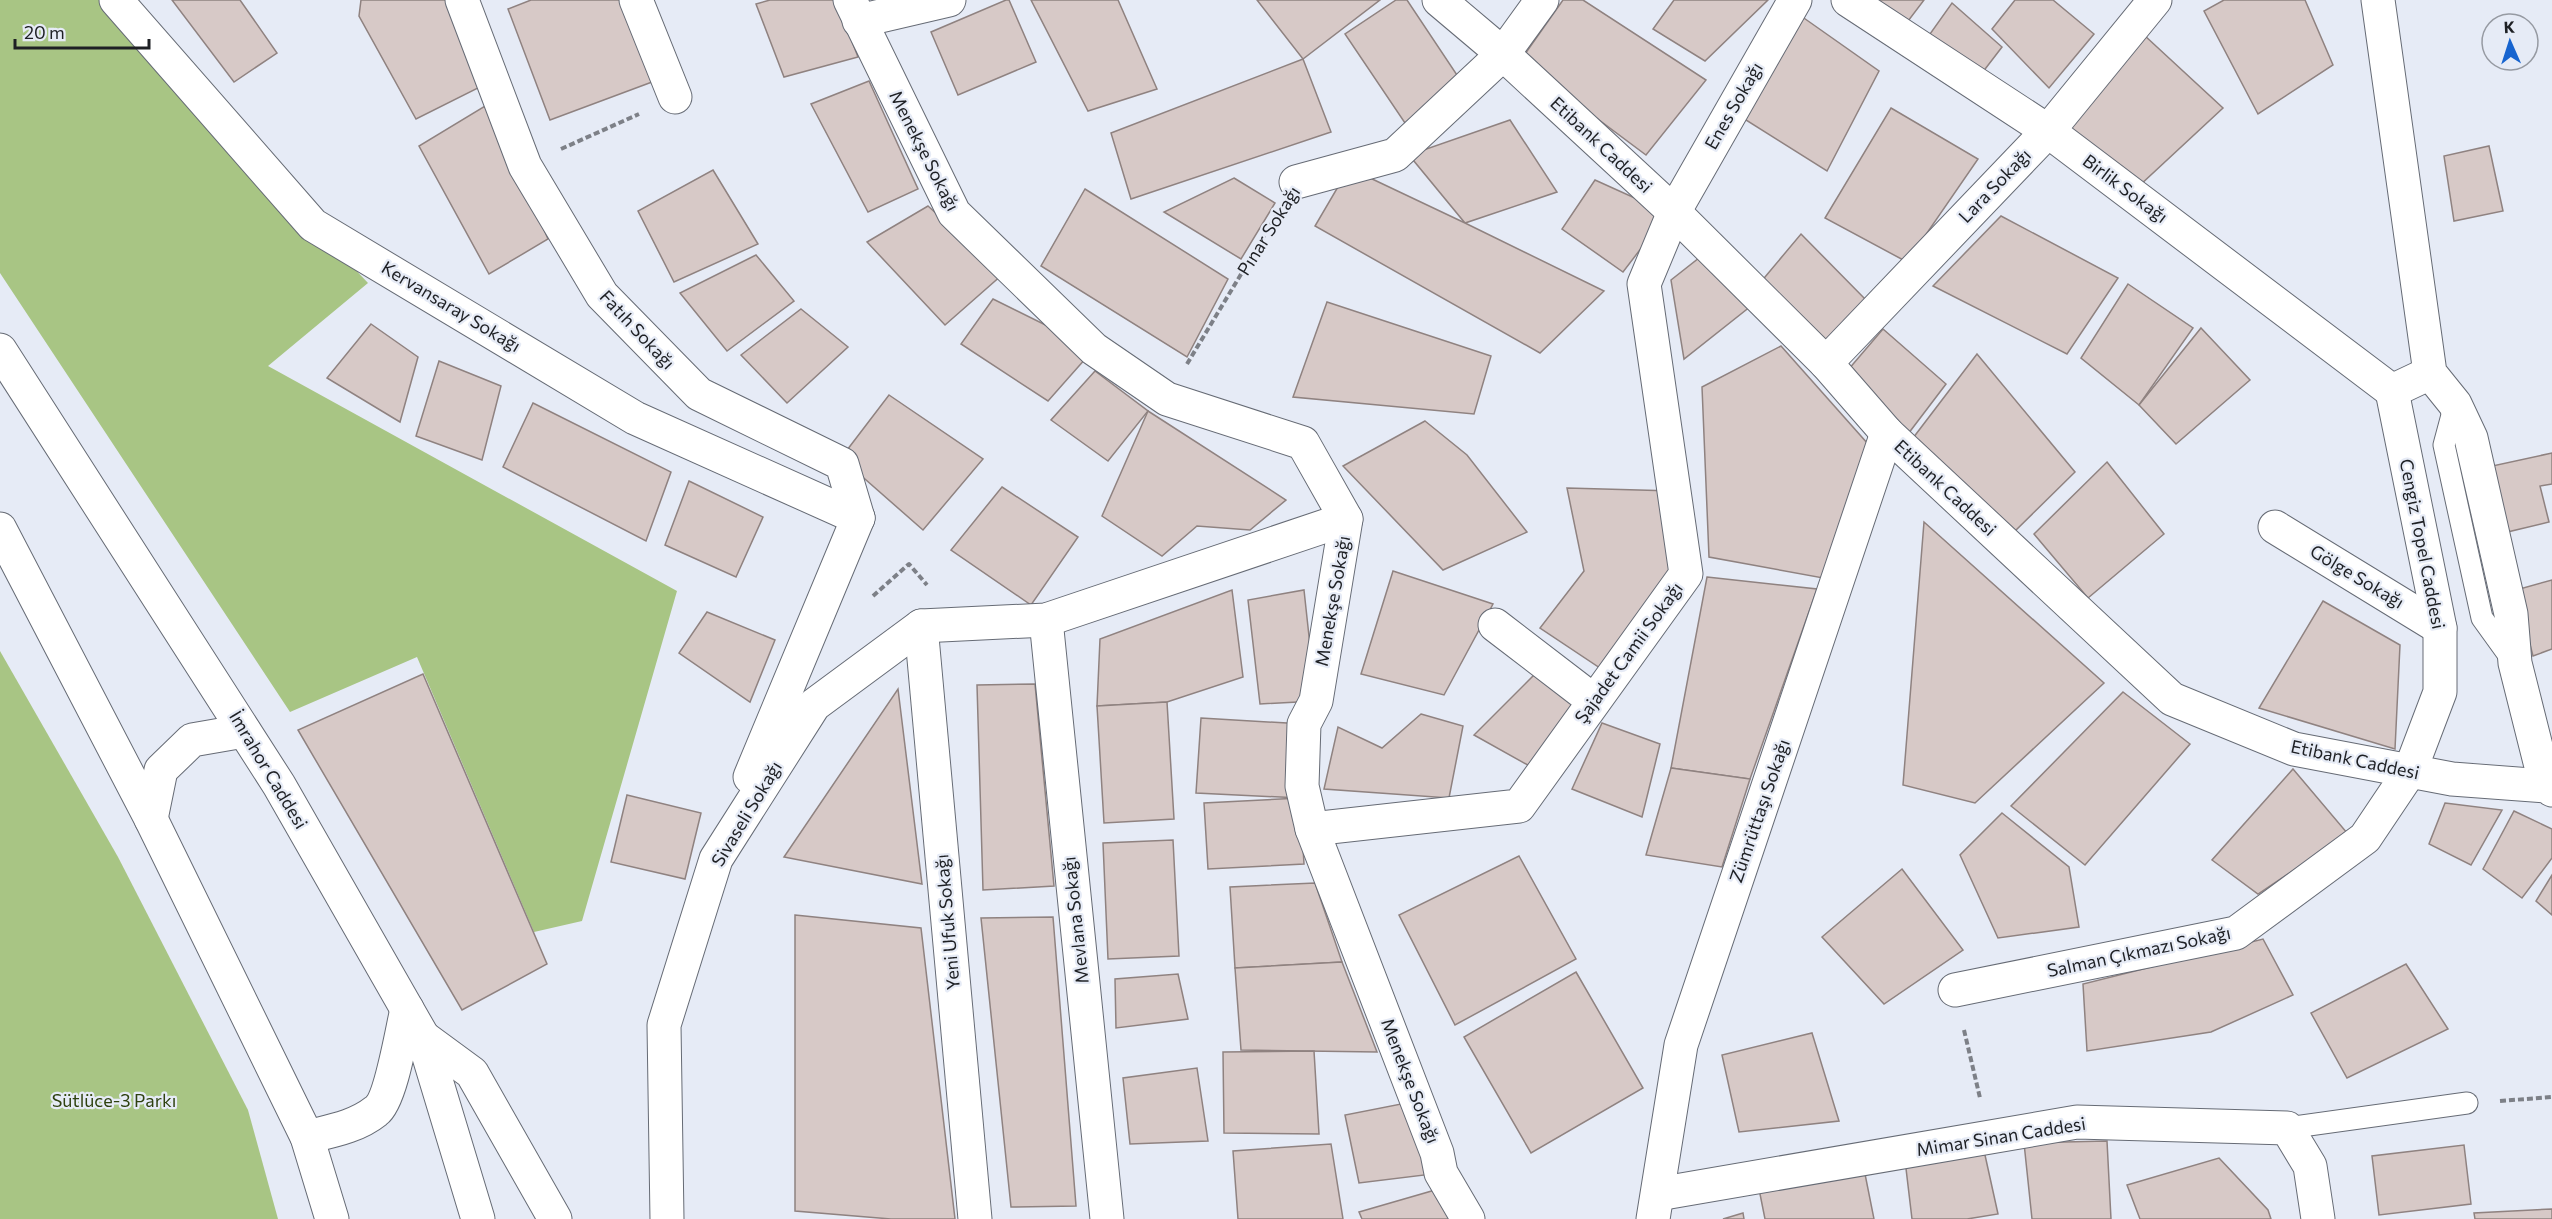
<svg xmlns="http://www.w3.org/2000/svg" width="2552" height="1219" font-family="Commissioner,sans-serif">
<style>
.green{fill:#a8c584}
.building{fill:#d7c9c7;stroke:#8f8280;stroke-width:1.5}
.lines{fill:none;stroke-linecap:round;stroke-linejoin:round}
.lane-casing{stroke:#666b75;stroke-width:23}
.street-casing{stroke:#666b75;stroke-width:35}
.secondary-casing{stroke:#666b75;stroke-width:35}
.primary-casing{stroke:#666b75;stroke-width:35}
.path{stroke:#7d8087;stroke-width:4;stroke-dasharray:6 3;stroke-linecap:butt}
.lane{stroke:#fff;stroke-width:21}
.street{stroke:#fff;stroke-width:33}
.secondary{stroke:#fff;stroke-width:33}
.primary{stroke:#fff;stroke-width:33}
.labels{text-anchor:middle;stroke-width:4.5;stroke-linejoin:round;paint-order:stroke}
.street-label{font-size:18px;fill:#1e2024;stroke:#e6ebf6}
.park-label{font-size:18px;fill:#2e410f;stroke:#e6ebf6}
</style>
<rect width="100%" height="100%" fill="#e6ebf6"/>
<g class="green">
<path d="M0,0H99L368,283L268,366L677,591L582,921L534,932L417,657L290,712L0,273Z"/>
<path d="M0,651L118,857L248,1110L278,1219H0Z"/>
</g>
<g class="building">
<path d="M172,0H240L277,53L234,82Z"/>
<path d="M361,0H450L486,84L416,119L359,16Z"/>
<path d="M531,0H621L652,82L550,120L508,9Z"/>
<path d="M770,0H836L858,57L784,77L756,4Z"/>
<path d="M1006,0H1009L1036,62L958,95L931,32Z"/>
<path d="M1031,0H1118L1157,89L1088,111Z"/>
<path d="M1257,0H1380L1303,59Z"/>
<path d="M1396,0H1407L1465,87L1407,126L1345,34Z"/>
<path d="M1563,0H1583L1706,80L1646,155L1520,61Z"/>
<path d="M1674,0H1768L1705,61L1653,29Z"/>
<path d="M1858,0H1924L1902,29Z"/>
<path d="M2015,0H2053L2094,34L2049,88L1992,29Z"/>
<path d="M2224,0H2305L2333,65L2258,114L2204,11Z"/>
<path d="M1952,3L2002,47L1979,77L1925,41Z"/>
<path d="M1801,16L1879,71L1827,171L1738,115Z"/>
<path d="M2144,35L2223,108L2139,186L2061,131Z"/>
<path d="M1303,59L1331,132L1131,199L1111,133Z"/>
<path d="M869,81L918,189L868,212L811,104Z"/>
<path d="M490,103L548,239L489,274L419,146Z"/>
<path d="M1891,108L1978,159L1907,262L1825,218Z"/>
<path d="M1510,120L1557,192L1465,223L1409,155Z"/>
<path d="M2489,146L2503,211L2454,221L2444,156Z"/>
<path d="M1349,168L1465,223L1604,291L1540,353L1315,226Z"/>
<path d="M713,170L758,244L674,282L638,211Z"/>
<path d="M1234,178L1275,203L1241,259L1164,212Z"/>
<path d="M1595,180L1668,213L1623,272L1562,229Z"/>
<path d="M1085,189L1228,279L1187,357L1041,266Z"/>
<path d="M928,206L1003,274L945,325L867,242Z"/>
<path d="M2001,216L2118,278L2067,354L1933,286Z"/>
<path d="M1801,234L1867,301L1830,345L1760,283Z"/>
<path d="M756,255L794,301L727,351L680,293Z"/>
<path d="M1699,258L1751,306L1684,359L1671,280Z"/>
<path d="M2128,284L2193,328L2139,405L2081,358Z"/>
<path d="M993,299L1094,349L1048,401L961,344Z"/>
<path d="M1327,302L1491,356L1474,414L1293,397Z"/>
<path d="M801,309L848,347L787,403L741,355Z"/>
<path d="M371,324L418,357L400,422L327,378Z"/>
<path d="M2201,328L2250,380L2176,444L2139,405Z"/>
<path d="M1883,329L1946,384L1908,434L1848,370Z"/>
<path d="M1781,346L1868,444L1823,578L1709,557L1702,387Z"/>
<path d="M1977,354L2075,472L2013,533L1910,442Z"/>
<path d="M439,361L501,386L482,460L416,436Z"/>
<path d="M1095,371L1148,411L1108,461L1051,420Z"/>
<path d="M889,395L983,459L923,530L841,458Z"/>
<path d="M533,403L671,472L646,541L503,467Z"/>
<path d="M1148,411L1286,500L1250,530L1197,526L1162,556L1102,516Z"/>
<path d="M1425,421L1467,455L1527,532L1443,570L1343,466Z"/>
<path d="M2552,453V484L2540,486L2549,522L2499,534L2483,468Z"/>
<path d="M2107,462L2164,534L2088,598L2034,534Z"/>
<path d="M689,481L763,517L736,577L665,545Z"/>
<path d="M1002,487L1078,537L1031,605L951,550Z"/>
<path d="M1567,488L1674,491L1668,599L1612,676L1540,628L1584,571Z"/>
<path d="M1924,522L2104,683L1975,803L1903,785Z"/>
<path d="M1393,571L1493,604L1444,695L1361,674Z"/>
<path d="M1707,577L1817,589L1750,779L1671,768Z"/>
<path d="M2552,580V649L2533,656L2516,590Z"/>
<path d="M1232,590L1243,677L1167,702L1097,706L1100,639Z"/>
<path d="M1304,590L1316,701L1260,704L1248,600Z"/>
<path d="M2323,601L2400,645L2395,749L2259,708Z"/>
<path d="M707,612L775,640L750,702L679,653Z"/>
<path d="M423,674L547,964L462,1010L298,730Z"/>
<path d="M1535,674L1576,703L1542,773L1474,735Z"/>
<path d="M1035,684L1054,886L983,890L977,685Z"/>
<path d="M898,689L922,884L784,857Z"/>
<path d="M2123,692L2190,744L2085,865L2011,806Z"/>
<path d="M1167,702L1174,819L1104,823L1097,706Z"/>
<path d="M1421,714L1463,726L1449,798L1324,789L1338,727L1382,748Z"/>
<path d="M1201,718L1304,724L1300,798L1196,793Z"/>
<path d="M1602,723L1660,744L1642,817L1572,789Z"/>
<path d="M1671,768L1750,779L1722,867L1646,855Z"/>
<path d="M2293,769L2348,834L2258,894L2212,860Z"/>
<path d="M627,795L701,813L685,879L611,862Z"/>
<path d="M1300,798L1304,864L1208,869L1204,803Z"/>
<path d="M2445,803L2502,810L2471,865L2429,844Z"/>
<path d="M2514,811L2552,829V858L2522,898L2483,869Z"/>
<path d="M2002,813L2069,867L2079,927L1998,938L1960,855Z"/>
<path d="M1173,840L1179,956L1108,959L1103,843Z"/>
<path d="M1519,856L1576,959L1455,1025L1399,915Z"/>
<path d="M1902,869L1963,950L1884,1004L1822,937Z"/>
<path d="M2552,875V915L2536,901Z"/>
<path d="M1315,883L1342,962L1235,968L1230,887Z"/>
<path d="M795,915L921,928L955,1219H891L795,1211Z"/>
<path d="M1053,917L1076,1206L1011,1207L981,918Z"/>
<path d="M2263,939L2293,995L2211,1032L2087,1051L2083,984Z"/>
<path d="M1342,962L1377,1052L1241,1050L1235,968Z"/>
<path d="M2406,964L2448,1029L2347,1078L2311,1013Z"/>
<path d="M1576,972L1643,1088L1531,1153L1464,1037Z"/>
<path d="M1178,974L1188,1019L1116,1028L1115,979Z"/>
<path d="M1812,1033L1839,1121L1739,1132L1722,1055Z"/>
<path d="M1314,1051L1319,1134L1224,1133L1223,1052Z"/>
<path d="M1197,1068L1208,1141L1130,1144L1123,1078Z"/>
<path d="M1401,1104L1441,1173L1359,1183L1345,1115Z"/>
<path d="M2107,1141L2111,1219H2032L2024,1143Z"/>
<path d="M1331,1144L1343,1219H1238L1233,1151Z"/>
<path d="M2464,1145L2471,1204L2379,1215L2372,1156Z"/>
<path d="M1983,1146L1998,1214L1967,1219H1912L1905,1160Z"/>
<path d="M2219,1158L2268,1210L2271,1219H2140L2127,1185Z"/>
<path d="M1863,1164L1874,1219H1765L1758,1184Z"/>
<path d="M1449,1186L1461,1219H1362L1359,1212Z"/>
<path d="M2552,1209V1219H2475L2474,1213Z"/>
<path d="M1743,1213L1744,1219H1723Z"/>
</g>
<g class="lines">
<g class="lane-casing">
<g id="lane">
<path d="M2455,404L2444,445L2482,618L2513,661"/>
<path d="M2287,1128L2467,1103"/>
</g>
</g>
<g class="street-casing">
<g id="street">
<path d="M116,0L313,225L635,418L858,518"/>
<path d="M462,0L525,166L602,295L699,394L842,464L858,518"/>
<path d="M636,0L675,97"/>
<path d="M850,0L954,213L1094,349L1167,399L1303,443L1346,519L1316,701L1304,724L1302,786L1312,829L1437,1153L1441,1173L1468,1219"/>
<path d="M1848,0L2048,131L2392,391"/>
<path d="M859,21L949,0"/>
<path d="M1296,182L1395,155L1503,54"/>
<path d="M1826,363L2048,131L2155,0"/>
<path d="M2275,527L2440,628"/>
<path d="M1046,620L1107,1219"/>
<path d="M1495,625L1594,701"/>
<path d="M921,626L975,1219"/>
<path d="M750,777L858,518"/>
<path d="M1312,829L1519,806L1686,574L1644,284L1674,212L1795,0"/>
<path d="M1955,990L2236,933L2365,838L2410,771"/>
<path d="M423,1037L472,1073L555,1219"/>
<path d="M667,1219L664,1025L716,859L814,705L921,626L1046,620L1346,519"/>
<path d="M1653,1219L1681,1045L1887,433"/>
</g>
</g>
<g class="secondary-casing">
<g id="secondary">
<path d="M1439,0L1503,54L1674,212L1826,363L1887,433L2172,699L2294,749L2452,779L2546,786L2552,790"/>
<path d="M2378,0L2430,373L2455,404L2471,438L2511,614L2515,663L2546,786"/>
<path d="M1503,54L1542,0"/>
<path d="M2410,771L2440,692V628L2392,391L2430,373"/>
<path d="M1658,1194L2077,1122L2287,1128L2310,1166L2318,1219"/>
</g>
</g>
<g class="primary-casing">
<g id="primary">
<path d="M0,350L279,785L423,1037L478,1219"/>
<path d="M0,529L151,819L307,1137L332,1219"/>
<path d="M151,819L161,770L192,740L244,731"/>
<path d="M307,1137C331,1131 356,1127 376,1111C391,1100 402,1030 407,1009"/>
</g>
</g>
<g class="path">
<path d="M561,149L639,114"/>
<path d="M1187,364L1276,216"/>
<path d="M873,596L909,564L927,585"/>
<path d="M1964,1030L1980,1098"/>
<path d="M2500,1101L2552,1097"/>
</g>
<use href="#lane" class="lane"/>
<use href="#street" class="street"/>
<use href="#secondary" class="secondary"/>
<use href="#primary" class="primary"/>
</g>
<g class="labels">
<g class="street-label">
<text transform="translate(1734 106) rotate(-60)" y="6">Enes Sokağı</text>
<text transform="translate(1601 145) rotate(43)" y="6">Etibank Caddesi</text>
<text transform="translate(924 151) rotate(63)" y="6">Menekşe Sokağı</text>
<text transform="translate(1995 186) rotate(-46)" y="6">Lara Sokağı</text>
<text transform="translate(2125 189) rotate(37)" y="6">Birlik Sokağı</text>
<text transform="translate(1269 231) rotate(-58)" y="6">Pınar Sokağı</text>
<text transform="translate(451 307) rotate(31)" y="6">Kervansaray Sokağı</text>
<text transform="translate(637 330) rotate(47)" y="6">Fatıh Sokağı</text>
<text transform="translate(1945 488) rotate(43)" y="6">Etibank Caddesi</text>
<text transform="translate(2422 544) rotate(79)" y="6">Cengiz Topel Caddesi</text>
<text transform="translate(2357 577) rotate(31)" y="6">Gölge Sokağı</text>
<text transform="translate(1333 601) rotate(-80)" y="6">Menekşe Sokağı</text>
<text transform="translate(1629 653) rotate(-54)" y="6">Şajadet Camii Sokağı</text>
<text transform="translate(2355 760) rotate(12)" y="6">Etibank Caddesi</text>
<text transform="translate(268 770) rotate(59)" y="6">İmrahor Caddesi</text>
<text transform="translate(1760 811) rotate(-71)" y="6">Zümrüttaşı Sokağı</text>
<text transform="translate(747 814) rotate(-59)" y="6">Sivaseli Sokağı</text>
<text transform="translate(1076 920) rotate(-96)" y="6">Mevlana Sokağı</text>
<text transform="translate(948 922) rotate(-95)" y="6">Yeni Ufuk Sokağı</text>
<text transform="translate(2139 952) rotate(-12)" y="6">Salman Çıkmazı Sokağı</text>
<text transform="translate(1410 1081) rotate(69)" y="6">Menekşe Sokağı</text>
<text transform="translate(2001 1137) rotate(-9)" y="6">Mimar Sinan Caddesi</text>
</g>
<g class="park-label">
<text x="114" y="1107">Sütlüce-3 Parkı</text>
</g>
</g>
<g transform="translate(2510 42) rotate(357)"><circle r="28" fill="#e6ebf6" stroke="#969aa2" stroke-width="1.5"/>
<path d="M0-4.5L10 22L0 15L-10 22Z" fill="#1764cf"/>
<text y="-9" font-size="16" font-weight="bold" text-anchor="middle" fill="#1e2024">K</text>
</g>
<path d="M15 39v9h134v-9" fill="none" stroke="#1e2024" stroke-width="3"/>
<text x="24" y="39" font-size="18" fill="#1e2024" stroke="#e6ebf6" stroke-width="4.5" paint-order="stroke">20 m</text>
</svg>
